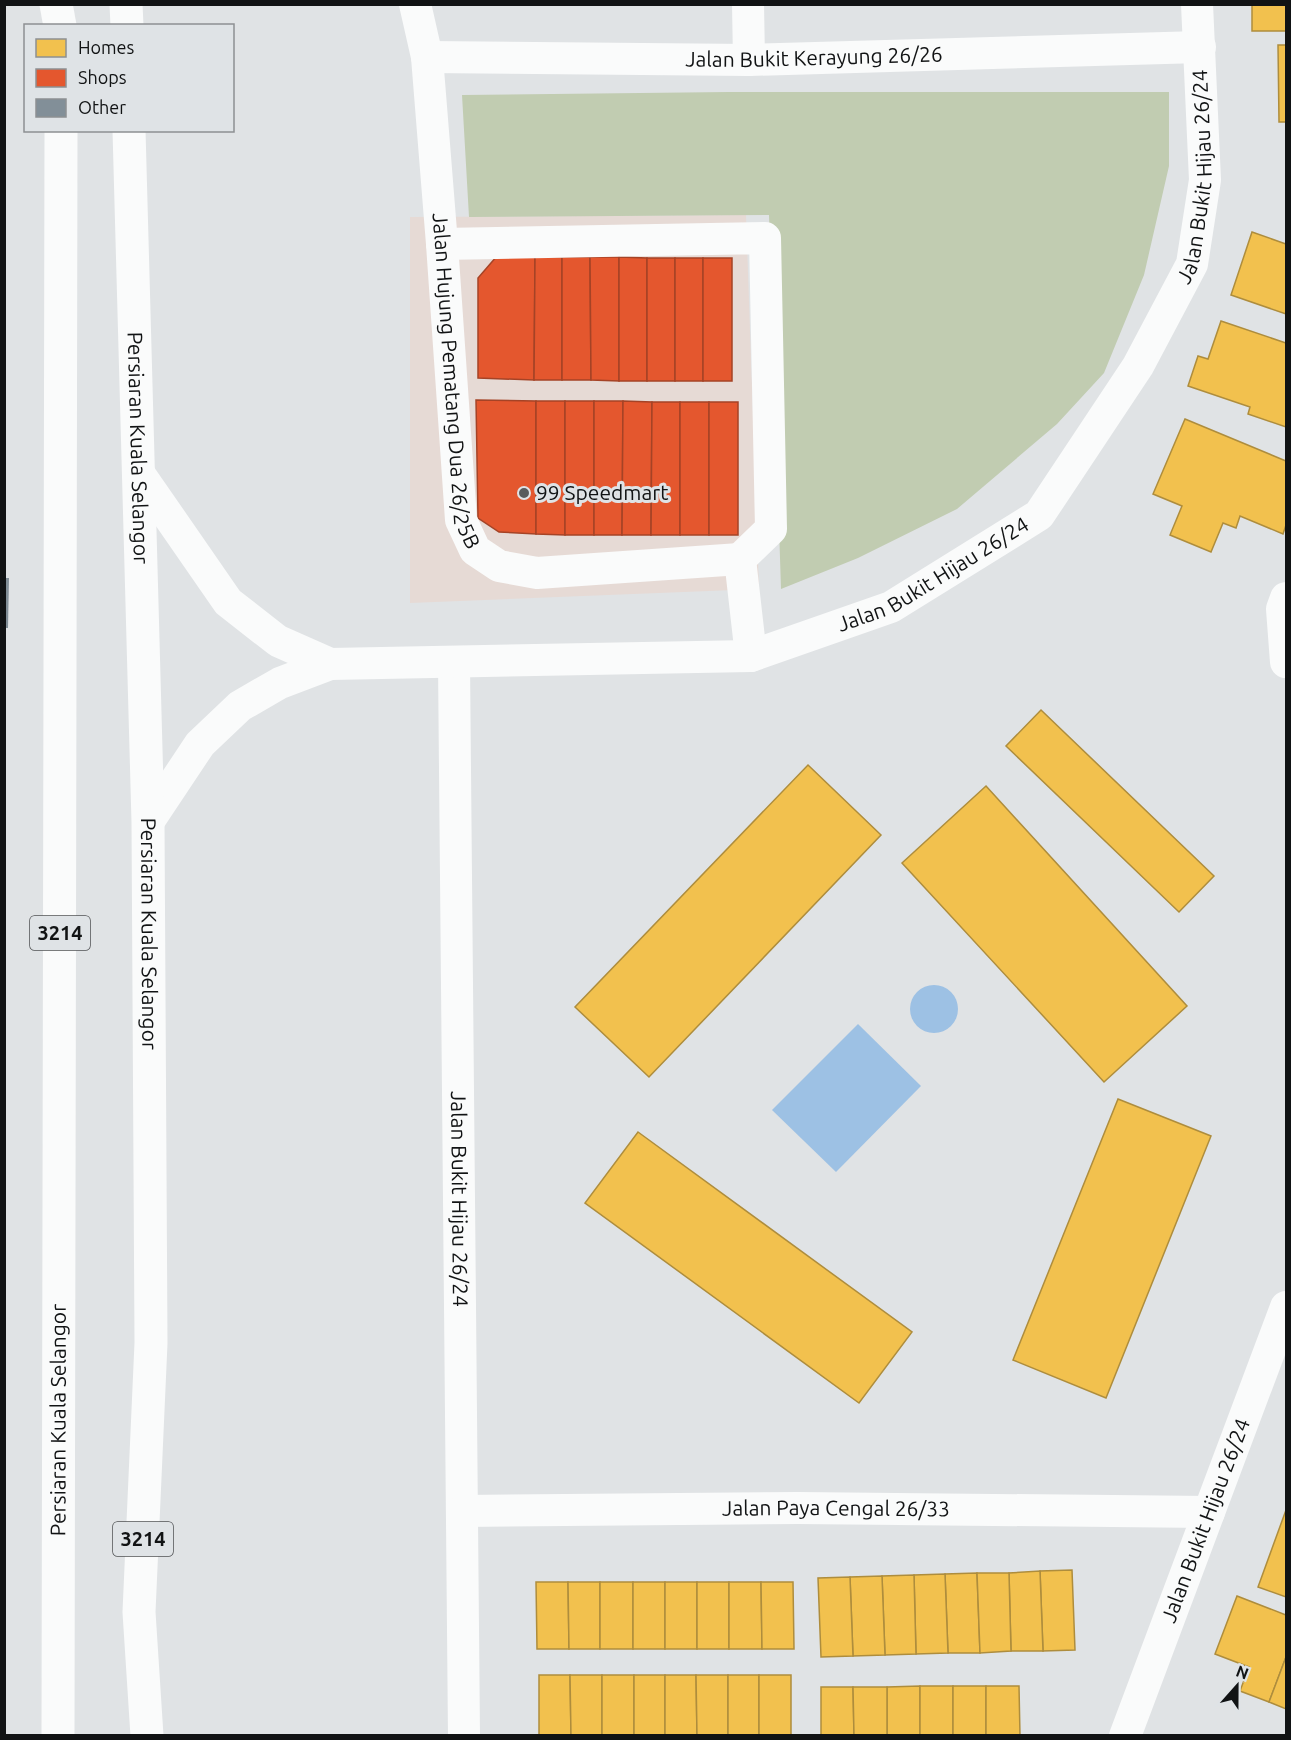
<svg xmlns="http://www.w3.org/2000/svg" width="1291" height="1740" font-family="Ubuntu,sans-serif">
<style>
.commercial{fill:#e6dad5}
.green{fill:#c1ccb1}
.water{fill:#9dc1e4}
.homes{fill:#f2c14e;stroke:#ae8d3d;stroke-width:1.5}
.shops{fill:#e4572e;stroke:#a54326;stroke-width:1.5}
.building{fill:#828f98}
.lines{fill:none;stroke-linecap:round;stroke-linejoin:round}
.minor{stroke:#fafbfb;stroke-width:32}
.primary{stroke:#fafbfb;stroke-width:33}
.poi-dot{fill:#595c5d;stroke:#dfe3e6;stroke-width:2}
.labels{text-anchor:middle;stroke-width:6;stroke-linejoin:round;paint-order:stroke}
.shield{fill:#dfe3e6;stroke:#4f5153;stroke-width:1.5}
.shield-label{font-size:20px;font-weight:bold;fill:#111314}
.street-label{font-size:21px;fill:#111314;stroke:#dfe3e6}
.poi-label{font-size:21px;fill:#111314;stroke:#dfe3e6;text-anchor:start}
</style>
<rect width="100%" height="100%" fill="#e0e3e5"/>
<path class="commercial" d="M746,215L759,589L410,603V217Z"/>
<path class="green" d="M728,92H1169V166L1144,275L1104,373L1057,424L957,509L858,558L781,589L769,215L469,217L462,95Z"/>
<g class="water">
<circle cx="934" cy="1009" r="24"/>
<path d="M858,1024L921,1086L836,1172L772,1110Z"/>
</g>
<g class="homes">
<rect x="1252" y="4" width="34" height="27"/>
<path d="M1278,45H1286V122H1279Z"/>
<path d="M1252,232L1286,244V314L1231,295Z"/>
<path d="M1221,321L1286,343V427L1248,414L1250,407L1188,386L1198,356L1208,359Z"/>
<path d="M1185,419L1286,461V525L1283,534L1240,516L1236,528L1223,523L1211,552L1170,535L1182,506L1153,494Z"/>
<path d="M1041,710L1214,876L1179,912L1006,746Z"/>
<path d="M808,765L881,835L649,1077L575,1007Z"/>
<path d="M986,786L1187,1006L1104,1082L902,863Z"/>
<path d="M1118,1099L1211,1136L1106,1398L1013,1360Z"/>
<path d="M638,1132L912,1332L859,1403L585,1203Z"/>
<path d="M1286,1510V1597L1258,1587Z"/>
<path d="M1072,1570L1075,1650L1043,1651L1040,1571Z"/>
<path d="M1040,1571L1043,1651H1011L1009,1573Z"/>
<path d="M977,1573L980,1653H948L945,1574Z"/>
<path d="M977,1573H1009L1011,1651L980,1653Z"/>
<path d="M945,1574L948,1653L916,1654L914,1575Z"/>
<path d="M914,1575L916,1654L885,1655L882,1576Z"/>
<path d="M882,1576L885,1655L853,1656L850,1577Z"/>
<path d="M850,1577L853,1656L821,1657L818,1578Z"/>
<path d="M536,1582H568L569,1649H537Z"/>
<path d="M568,1582H600V1649H569Z"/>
<rect x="600" y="1582" width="33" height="67"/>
<rect x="633" y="1582" width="32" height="67"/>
<rect x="665" y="1582" width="32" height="67"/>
<rect x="697" y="1582" width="32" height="67"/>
<path d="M729,1582H761L762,1649H729Z"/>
<path d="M761,1582H793L794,1649H762Z"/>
<path d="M1237,1596L1286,1615V1657L1269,1702L1240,1691L1249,1667L1215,1654Z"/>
<path d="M1286,1657V1709L1269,1702Z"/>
<path d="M539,1675H570L571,1736H539Z"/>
<path d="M570,1675H602V1736H571Z"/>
<rect x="602" y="1675" width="32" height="61"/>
<rect x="634" y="1675" width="31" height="61"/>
<path d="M665,1675H696L697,1736H665Z"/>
<path d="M696,1675H728V1736H697Z"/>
<rect x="728" y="1675" width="31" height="61"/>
<rect x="759" y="1675" width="32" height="61"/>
<path d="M920,1686V1736H887V1687Z"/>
<rect x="920" y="1686" width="33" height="50"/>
<rect x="953" y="1686" width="33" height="50"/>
<path d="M986,1686H1019L1020,1736H986Z"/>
<path d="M821,1687H853L854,1736H821Z"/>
<path d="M853,1687H887V1736H854Z"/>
</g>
<g class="shops">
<path d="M497,256L535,257L534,380L478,378V278Z"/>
<path d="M535,257H562V380H534Z"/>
<path d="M562,257H590L591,380H562Z"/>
<path d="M590,257H619V381L591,380Z"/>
<path d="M619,257L647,258V381H619Z"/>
<rect x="647" y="258" width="28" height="123"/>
<rect x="675" y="258" width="28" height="123"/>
<rect x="703" y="258" width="29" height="123"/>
<path d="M476,400L536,401V534L499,532L478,518Z"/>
<path d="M536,401H565V535L536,534Z"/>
<rect x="565" y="401" width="29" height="134"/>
<path d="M594,401H623L622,535H594Z"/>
<path d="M623,401L652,402L651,535H622Z"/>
<path d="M652,402H680V535H651Z"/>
<rect x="680" y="402" width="29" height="133"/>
<rect x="709" y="402" width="29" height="133"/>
</g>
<path class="building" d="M4,578H9L8,628H4Z"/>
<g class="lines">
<g class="minor">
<path id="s1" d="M415,4L427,57L442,244L461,520L475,550L499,566L537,573L740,559"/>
<path d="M748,4L749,60"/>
<path id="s2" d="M427,57L749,60L1200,47"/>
<path d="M442,244L765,238L771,529L740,559"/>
<path d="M138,472L228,602L278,641L330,664"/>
<path d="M740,559L751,656"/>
<path d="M1286,598L1282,609L1286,662"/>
<path id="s3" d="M454,662L464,1736"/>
<path id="s4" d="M148,822L200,744L240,706L280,683L330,664L751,656L891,607L1039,515L1138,366L1192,264L1205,180L1197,4"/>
<path id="s5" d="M462,1511L798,1508L1209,1512"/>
<path id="s6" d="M1125,1736L1286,1307"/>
</g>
<g class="primary">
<path d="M56,4L60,26"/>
<path d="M126,4L127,26"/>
<path id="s7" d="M129,130L148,822L151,1343L139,1612L147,1736"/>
<path id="s8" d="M58,1736L61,130"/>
</g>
</g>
<circle class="poi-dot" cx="524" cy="493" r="6"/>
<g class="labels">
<g class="shield">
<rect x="30" y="916" width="60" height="34" rx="4.5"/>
<rect x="113" y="1522" width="60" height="34" rx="4.5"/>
</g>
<g class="shield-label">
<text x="60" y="940">3214</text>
<text x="143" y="1546">3214</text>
</g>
<g class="street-label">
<text dy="7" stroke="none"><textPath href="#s2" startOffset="387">Jalan Bukit Kerayung 26/26</textPath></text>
<text dy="7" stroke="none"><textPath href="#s4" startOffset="1374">Jalan Bukit Hijau 26/24</textPath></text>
<text dy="7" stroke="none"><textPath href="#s1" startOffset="380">Jalan Hujung Pematang Dua 26/25B</textPath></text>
<text dy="7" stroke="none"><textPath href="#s7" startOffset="318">Persiaran Kuala Selangor</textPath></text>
<text dy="7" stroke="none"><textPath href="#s4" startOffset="870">Jalan Bukit Hijau 26/24</textPath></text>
<text dy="7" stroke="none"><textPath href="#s7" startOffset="804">Persiaran Kuala Selangor</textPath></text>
<text dy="7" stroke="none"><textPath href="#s3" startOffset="537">Jalan Bukit Hijau 26/24</textPath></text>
<text dy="7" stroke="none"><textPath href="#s8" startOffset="316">Persiaran Kuala Selangor</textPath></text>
<text dy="7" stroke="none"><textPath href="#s5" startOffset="374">Jalan Paya Cengal 26/33</textPath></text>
<text dy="7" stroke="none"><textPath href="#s6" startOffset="230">Jalan Bukit Hijau 26/24</textPath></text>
</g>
<g class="poi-label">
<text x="536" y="500">99 Speedmart</text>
</g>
</g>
<rect width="1291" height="1740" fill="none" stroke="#111314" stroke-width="12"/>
<rect x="24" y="24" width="210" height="108" fill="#dfe3e6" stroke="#8d9092" stroke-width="1.5"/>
<rect x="36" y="39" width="30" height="18" fill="#f2c14e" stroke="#8d9092" stroke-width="1.5"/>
<text x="78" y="54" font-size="18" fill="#111314">Homes</text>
<rect x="36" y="69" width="30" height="18" fill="#e4572e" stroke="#8d9092" stroke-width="1.5"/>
<text x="78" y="84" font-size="18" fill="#111314">Shops</text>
<rect x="36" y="99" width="30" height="18" fill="#828f98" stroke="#8d9092" stroke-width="1.5"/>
<text x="78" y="114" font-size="18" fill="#111314">Other</text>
<g transform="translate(1237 1686) rotate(21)" stroke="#dfe3e6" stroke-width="4.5" paint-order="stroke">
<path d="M0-4.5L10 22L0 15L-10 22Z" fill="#111314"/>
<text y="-9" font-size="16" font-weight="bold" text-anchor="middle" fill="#111314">N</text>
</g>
</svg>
